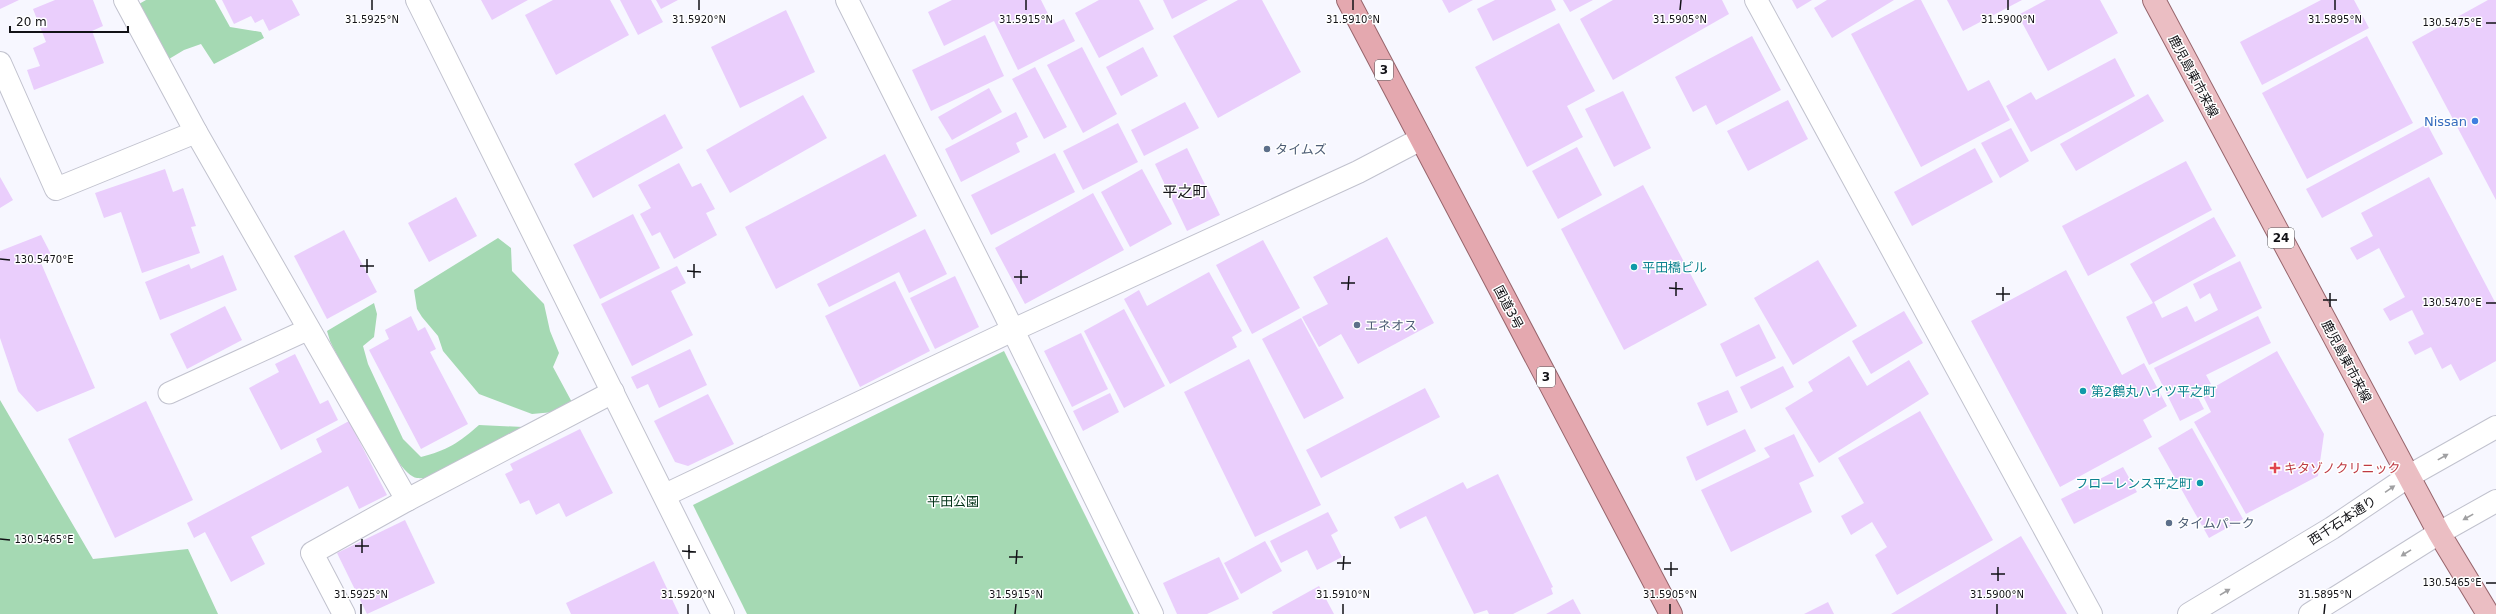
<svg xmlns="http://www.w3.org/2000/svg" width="2496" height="614" font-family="'DejaVu Sans','Noto Sans JP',sans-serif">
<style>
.green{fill:#a5d9b3}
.building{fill:#eacefc}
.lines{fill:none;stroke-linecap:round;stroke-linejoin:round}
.service-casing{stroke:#c1c2ce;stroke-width:23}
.minor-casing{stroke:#c1c2ce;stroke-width:24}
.tertiary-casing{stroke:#c1c2ce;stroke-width:24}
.primary-casing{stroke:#97656c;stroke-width:24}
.trunk-casing{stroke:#97656c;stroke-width:24}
.service{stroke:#fff;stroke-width:21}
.minor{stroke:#fff;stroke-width:22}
.tertiary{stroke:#fff;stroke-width:22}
.primary{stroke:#ebbec3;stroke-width:22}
.trunk{stroke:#e4a8af;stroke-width:22}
.oneway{fill:#a0a0a2}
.ticks{fill:none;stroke:#121216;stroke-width:1.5}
.shop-dot{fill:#3f7fe0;stroke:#fff;stroke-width:1.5}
.service-dot{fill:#5c6f8a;stroke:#fff;stroke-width:1.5}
.culture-dot{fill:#0f9aa8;stroke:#fff;stroke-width:1.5}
.health-dot{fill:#e0444e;stroke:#fff;stroke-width:1.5}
.labels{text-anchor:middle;stroke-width:3;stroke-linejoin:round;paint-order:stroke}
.shield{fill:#fff;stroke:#59595c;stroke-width:1}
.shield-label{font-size:12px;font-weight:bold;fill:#121216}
.street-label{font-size:13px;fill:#121216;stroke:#fff}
.shop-label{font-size:13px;fill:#366cbe;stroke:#fff;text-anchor:end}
.service-label{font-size:13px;fill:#4e5e75;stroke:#fff;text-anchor:start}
.culture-label{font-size:13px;fill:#0d838f;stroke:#fff;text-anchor:start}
.health-label{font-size:13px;fill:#be3a42;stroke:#fff;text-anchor:start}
.park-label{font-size:13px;fill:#033318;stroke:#fff}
.quarter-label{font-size:15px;fill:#121216;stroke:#fff}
.ticks-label{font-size:10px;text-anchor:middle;fill:#121216;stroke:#fff;stroke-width:3;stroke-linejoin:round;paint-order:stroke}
</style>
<rect width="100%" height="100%" fill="#f7f7ff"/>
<g class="green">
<path d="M146,0H215L230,27L261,32L264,38L214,64L201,44L184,50L169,59L139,4Z"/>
<path d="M498,238L511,248L512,271L544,304L550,331L559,353L553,367L574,406L554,412L532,414L479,394L443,351L438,336L422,317L417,309L414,290Z"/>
<path d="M374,303L377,314L374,337L363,346L368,364L403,439L421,457C446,451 460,442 479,425L523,427C499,441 443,481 417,478C396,476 341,363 330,341L327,331Z"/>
<path d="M1004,351L1134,614H747L693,505Z"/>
<path d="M0,400L93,559L188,549L218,614H0Z"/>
</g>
<g class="building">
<path d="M0,0H19L0,9Z"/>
<path d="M55,0H93L103,26L92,31L104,63L34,90L27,70L40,66L33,48L46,42L33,9Z"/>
<path d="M222,0H292L300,15L269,31L263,19L255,23L251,16L234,24Z"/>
<path d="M481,0H528L492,20Z"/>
<path d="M553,0H610L629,35L556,75L525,15Z"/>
<path d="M620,0H651L663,22L638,35Z"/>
<path d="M656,0H678L661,9Z"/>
<path d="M952,0H1041L1053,24L1064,19L1075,41L1018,70L994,21L944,46L928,12Z"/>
<path d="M1099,0H1139L1154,29L1099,58L1075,13Z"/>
<path d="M1163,0H1208L1172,19Z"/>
<path d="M1238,0H1262L1301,72L1218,118L1173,36Z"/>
<path d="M1442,0H1473L1449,13Z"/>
<path d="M1495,0H1551L1556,10L1493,41L1477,9Z"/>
<path d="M1563,0H1593L1570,12Z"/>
<path d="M1613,0H1722L1729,14L1613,80L1580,19Z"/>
<path d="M1792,0H1812L1797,9Z"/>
<path d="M1827,0H1894L1832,38L1814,8Z"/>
<path d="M1915,0H1921L1968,91L1989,80L2010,120L1921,167L1851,34Z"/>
<path d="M1947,0H2022L1963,31Z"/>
<path d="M2046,0H2100L2118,33L2048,71L2018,15Z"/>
<path d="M2321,0H2354L2369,28L2262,85L2240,42Z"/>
<path d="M2488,0H2496V200L2412,42Z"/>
<path d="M786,10L815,72L740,108L711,47Z"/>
<path d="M1559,23L1595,91L1567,106L1583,137L1527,167L1475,67Z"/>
<path d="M985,35L1004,76L931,111L912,70Z"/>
<path d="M1752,36L1781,90L1716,125L1706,105L1693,112L1675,77Z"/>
<path d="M2367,36L2413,123L2307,179L2262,93Z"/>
<path d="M1082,47L1117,114L1083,133L1047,65Z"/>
<path d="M1143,47L1158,76L1121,96L1106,67Z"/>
<path d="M2115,58L2135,96L2031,152L2006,106L2031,92L2036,100Z"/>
<path d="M1035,67L1067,127L1044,139L1012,79Z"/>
<path d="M989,88L1002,112L952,140L938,117Z"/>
<path d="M1623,91L1651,148L1614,167L1585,109Z"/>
<path d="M2148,94L2164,121L2076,171L2060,144Z"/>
<path d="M803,95L827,138L730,193L706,150Z"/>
<path d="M1788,100L1808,139L1748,171L1727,131Z"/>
<path d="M1185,102L1199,128L1144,156L1131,130Z"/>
<path d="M1016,112L1028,137L1016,143L1020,152L961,182L945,149Z"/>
<path d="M665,114L683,148L593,198L574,164Z"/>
<path d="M1118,123L1138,162L1083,190L1063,151Z"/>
<path d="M2427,124L2443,154L2322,218L2306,189Z"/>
<path d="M2011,128L2029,161L2000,178L1981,143Z"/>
<path d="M1577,147L1602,195L1558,219L1532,171Z"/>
<path d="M1187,148L1220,215L1187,231L1155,164Z"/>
<path d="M1975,148L1993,182L1912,226L1894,192Z"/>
<path d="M1055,153L1075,192L991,235L971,195Z"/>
<path d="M885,154L917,216L776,289L745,227Z"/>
<path d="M2186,161L2212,210L2088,276L2062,226Z"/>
<path d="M679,163L692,187L701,183L715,209L706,213L717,235L674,259L660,232L652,236L640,214L651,208L638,185Z"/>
<path d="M165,169L173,192L183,188L196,226L191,227L200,253L142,273L121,212L104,218L95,193Z"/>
<path d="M1142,169L1172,224L1130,247L1101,192Z"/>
<path d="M0,177L13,200L0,208Z"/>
<path d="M2429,177L2496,304V361L2460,381L2451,364L2442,369L2431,347L2415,355L2408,342L2424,334L2412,310L2390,321L2383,309L2405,297L2379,248L2357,260L2350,248L2373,236L2361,213Z"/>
<path d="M1643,185L1707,305L1624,350L1561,229Z"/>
<path d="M1093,193L1124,250L1025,304L995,248Z"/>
<path d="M456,197L477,236L429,262L408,223Z"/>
<path d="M633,214L660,268L600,299L573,245Z"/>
<path d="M2214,217L2236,256L2154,302L2162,318L2187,306L2195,322L2218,310L2210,293L2200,299L2193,284L2240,261L2262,308L2149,365L2126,317L2153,303L2130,264Z"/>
<path d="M925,229L947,274L909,293L899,272L829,307L817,284Z"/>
<path d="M344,230L377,292L327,319L294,256Z"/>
<path d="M41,235L53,258L41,263L95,388L37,412L18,391L0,338V251Z"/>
<path d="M1387,237L1434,323L1358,364L1341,334L1319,347L1302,317L1328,304L1313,277Z"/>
<path d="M1263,240L1300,308L1252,334L1216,265Z"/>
<path d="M223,255L237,290L160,320L145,282L189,264L191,269Z"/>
<path d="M1818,260L1857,326L1793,365L1754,298Z"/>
<path d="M677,266L686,283L671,291L693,335L632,366L601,304Z"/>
<path d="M2066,270L2122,375L2144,363L2167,406L2143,420L2152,437L2060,487L1971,321Z"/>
<path d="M1209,272L1242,331L1232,337L1237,347L1170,384L1124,299L1139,290L1147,306Z"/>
<path d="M955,276L979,327L935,349L910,298Z"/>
<path d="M895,281L930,351L860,387L825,316Z"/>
<path d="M225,306L242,340L187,369L170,334Z"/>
<path d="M1124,309L1165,386L1124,408L1084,331Z"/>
<path d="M1904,311L1923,343L1871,374L1852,341Z"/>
<path d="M411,316L418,331L425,327L436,349L430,352L468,424L421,449L369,350L389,339L385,330Z"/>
<path d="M2258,316L2271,343L2206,375L2211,384L2195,392L2204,409L2180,421L2154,368Z"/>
<path d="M1301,318L1344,398L1304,419L1262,339Z"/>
<path d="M1759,324L1776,358L1736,377L1720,344Z"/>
<path d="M1081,333L1108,389L1072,407L1044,351Z"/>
<path d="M690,349L707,385L659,408L648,384L637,389L631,377Z"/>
<path d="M2277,351L2324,434L2318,476L2246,514L2194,422L2211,412L2202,394Z"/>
<path d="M295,354L320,404L328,400L338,420L281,450L249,388L279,372L275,364Z"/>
<path d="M1849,356L1867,386L1909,360L1929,394L1819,463L1785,408L1813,391L1808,382Z"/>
<path d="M1249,359L1321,505L1255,537L1184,392Z"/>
<path d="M1783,366L1794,387L1751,409L1740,387Z"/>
<path d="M1425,388L1440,417L1321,478L1306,450Z"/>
<path d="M1728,390L1738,412L1707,426L1697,403Z"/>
<path d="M1110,393L1119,412L1083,431L1073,411Z"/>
<path d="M708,394L734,444L688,466L675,462L654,421Z"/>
<path d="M146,401L193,500L115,538L68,439Z"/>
<path d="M1920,411L1993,540L1897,595L1875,555L1887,547L1872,522L1851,535L1841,516L1864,503L1838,458Z"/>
<path d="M349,421L387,495L359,509L348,486L251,537L265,564L231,582L205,532L194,538L187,523L322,452L316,439Z"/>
<path d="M2192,428L2243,519L2209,538L2158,448Z"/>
<path d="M580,429L613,493L566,517L559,503L536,515L529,500L520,504L505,474L513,470L510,464Z"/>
<path d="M1745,429L1756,451L1696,481L1686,457Z"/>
<path d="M1794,434L1814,476L1799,483L1812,512L1731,552L1701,490L1770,457L1764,448Z"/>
<path d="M2123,467L2137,492L2074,524L2061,499Z"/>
<path d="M1498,474L1553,587L1551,588L1553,594L1513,614H1489L1487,610L1474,614L1426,516L1400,529L1394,517L1463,482L1467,489Z"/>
<path d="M1328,512L1338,531L1331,535L1342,557L1317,570L1307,550L1281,563L1270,541Z"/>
<path d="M405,520L435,583L367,614L337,553Z"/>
<path d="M2021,536L2067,614H1891Z"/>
<path d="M1265,541L1282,571L1241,594L1224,563Z"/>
<path d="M1219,557L1239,599L1207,614H1177L1163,583Z"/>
<path d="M654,561L679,614H571L566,603Z"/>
<path d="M1319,586L1334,614H1273L1272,612Z"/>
<path d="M1573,599L1581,614H1546Z"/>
<path d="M1828,602L1834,614H1804Z"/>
</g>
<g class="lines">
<g class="service-casing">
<path id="service" d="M169,393L309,329"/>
</g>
<g class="minor-casing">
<g id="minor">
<path d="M417,0L723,614"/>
<path d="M847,0L1002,308L1152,614"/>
<path d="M1756,0L2091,614"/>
<path d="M0,63L56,189L196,132L125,0"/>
<path d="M196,132L407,500"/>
<path d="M665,495L1013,330L1358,172L1421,139"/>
<path d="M344,614L312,553L407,500L613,392"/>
</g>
</g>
<g class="tertiary-casing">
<g id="tertiary">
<path d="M2189,614L2332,528L2409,476L2496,427"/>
<path d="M2310,614L2439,533L2496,501"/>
</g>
</g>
<g class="primary-casing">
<path id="primary" d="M2154,0L2439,533L2488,614"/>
</g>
<g class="trunk-casing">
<path id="trunk" d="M1348,0L1671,614"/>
</g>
<use href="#service" class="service"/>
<use href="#minor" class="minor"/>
<use href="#tertiary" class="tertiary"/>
<use href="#primary" class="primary"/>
<use href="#trunk" class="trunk"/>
</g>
<defs><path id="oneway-solid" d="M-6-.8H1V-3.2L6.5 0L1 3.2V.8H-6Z"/></defs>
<g class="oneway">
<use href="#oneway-solid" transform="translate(2443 457) rotate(-29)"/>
<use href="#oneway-solid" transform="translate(2390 489) rotate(-34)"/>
<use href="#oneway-solid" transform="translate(2468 517) rotate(151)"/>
<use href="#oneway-solid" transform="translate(2406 553) rotate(148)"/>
<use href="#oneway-solid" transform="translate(2225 592) rotate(-31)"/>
</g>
<path class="ticks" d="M372,10V0M699,10V0M1026,10V0M1353,10V0M1680,10L1681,0M2008,10V0M2335,10V0M2486,23H2496M0,259L10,260M360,266H374M687,271L701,272M367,273V259M1014,277H1028M694,278V264M1341,283H1355M1021,284V270M1669,288L1683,289M1348,290L1349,276M1996,294H2010M1676,296V282M2323,300H2337M2003,301V287M2486,303H2496M2330,307V293M0,539L10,540M355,546H369M682,551L696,552M362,553V539M1009,557H1023M689,559V545M1337,563H1351M1016,564L1017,550M1664,569H1678M1343,570L1344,556M1991,574H2005M1671,576V562M1998,581V567M2486,583H2496M361,614V604M688,614V604M1015,614L1016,604M1343,614V604M1670,614V604M1997,614V604M2324,614L2325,604"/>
<circle class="shop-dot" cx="2475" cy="121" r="4"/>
<g class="service-dot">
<circle cx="1267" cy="149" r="4"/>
<circle cx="1357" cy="325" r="4"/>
<circle cx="2169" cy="523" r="4"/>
</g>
<g class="culture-dot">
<circle cx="1634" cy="267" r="4"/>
<circle cx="2083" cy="391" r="4"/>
<circle cx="2200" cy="483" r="4"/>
</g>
<path class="health-dot" d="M2273 462h4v4h4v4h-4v4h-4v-4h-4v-4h4z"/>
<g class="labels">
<g class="shield">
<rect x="1375" y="60" width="18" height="20" rx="3"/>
<rect x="2268" y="228" width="26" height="20" rx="3"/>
<rect x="1537" y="367" width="18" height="20" rx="3"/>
</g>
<g class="shield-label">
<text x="1384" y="74">3</text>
<text x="2281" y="242">24</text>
<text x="1546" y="381">3</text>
</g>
<g class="street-label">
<text transform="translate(2194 76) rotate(62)" y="5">鹿児島東市来線</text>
<text transform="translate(1509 307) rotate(62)" y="5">国道3号</text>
<text transform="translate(2347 361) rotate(62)" y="5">鹿児島東市来線</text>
<text transform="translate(2342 520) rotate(-33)" y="5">西千石本通り</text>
</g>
<g class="shop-label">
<text x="2467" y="126">Nissan</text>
</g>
<g class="service-label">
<text x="1275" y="154">タイムズ</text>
<text x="1365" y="330">エネオス</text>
<text x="2177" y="528">タイムパーク</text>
</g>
<g class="culture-label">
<text x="1642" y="272">平田橋ビル</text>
<text x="2091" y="396">第2鶴丸ハイツ平之町</text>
<text x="2192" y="488" text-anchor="end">フローレンス平之町</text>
</g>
<g class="health-label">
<text x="2284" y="473">キタゾノクリニック</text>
</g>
<g class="park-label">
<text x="953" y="506">平田公園</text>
</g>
<g class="quarter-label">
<text x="1185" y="197">平之町</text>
</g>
</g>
<g class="ticks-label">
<text x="372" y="23">31.5925°N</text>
<text x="699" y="23">31.5920°N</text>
<text x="1026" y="23">31.5915°N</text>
<text x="1353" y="23">31.5910°N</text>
<text x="1680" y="23">31.5905°N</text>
<text x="2008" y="23">31.5900°N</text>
<text x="2335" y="23">31.5895°N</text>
<text x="2452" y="26">130.5475°E</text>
<text x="44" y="263">130.5470°E</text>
<text x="2452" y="306">130.5470°E</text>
<text x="44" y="543">130.5465°E</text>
<text x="2452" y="586">130.5465°E</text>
<text x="361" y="598">31.5925°N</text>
<text x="688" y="598">31.5920°N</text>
<text x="1016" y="598">31.5915°N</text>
<text x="1343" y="598">31.5910°N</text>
<text x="1670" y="598">31.5905°N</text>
<text x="1997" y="598">31.5900°N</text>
<text x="2325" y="598">31.5895°N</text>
</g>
<path d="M10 26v6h118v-6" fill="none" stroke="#121216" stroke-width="2"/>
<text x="16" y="26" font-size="12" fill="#121216" stroke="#ffffff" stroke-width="3" paint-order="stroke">20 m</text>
</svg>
